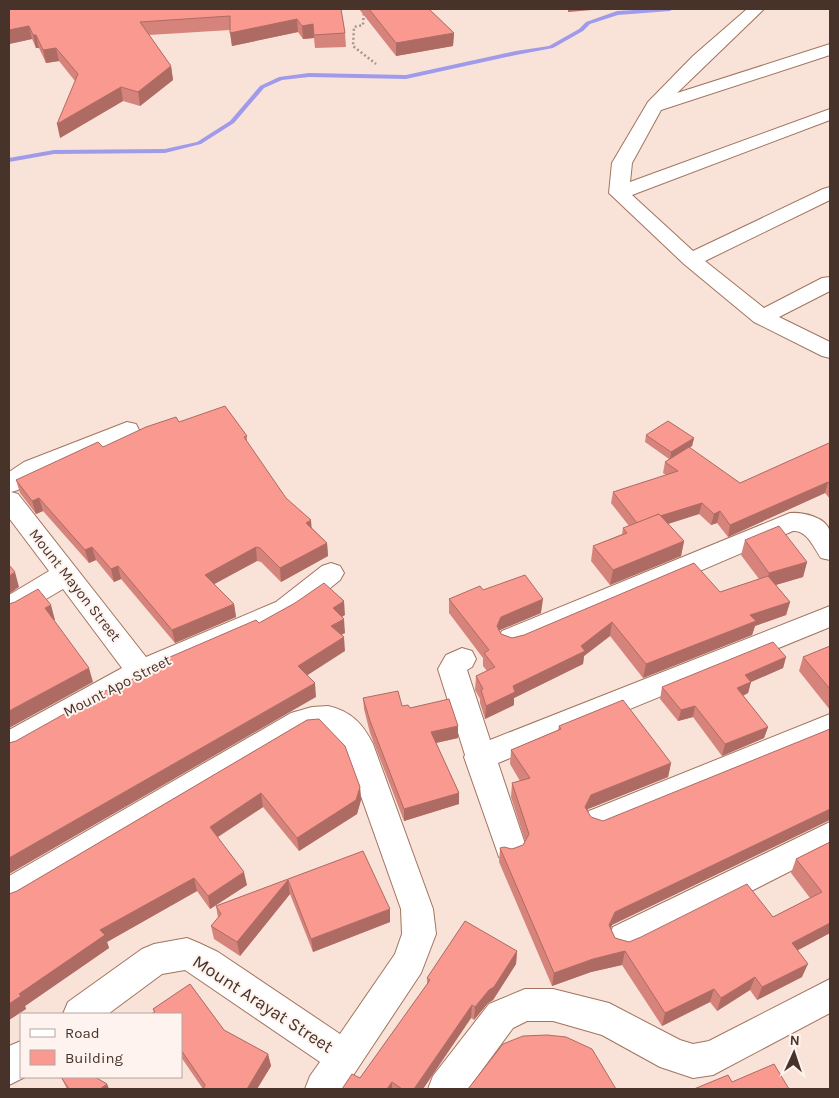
<svg xmlns="http://www.w3.org/2000/svg" width="839" height="1098" font-family="Karla,sans-serif">
<style>
.lines{fill:none;stroke-linecap:round;stroke-linejoin:round}
.stream{fill:#a09aeb;fill-rule:evenodd}
.minor-casing{stroke:#a2745d;stroke-width:2}
.path{stroke:#a9938a;stroke-width:2.5;stroke-dasharray:2 2.5;stroke-linecap:butt}
.minor{fill:#fff;fill-rule:evenodd}
.wall{fill:#d6847b}
.shaded-wall{fill:#ae6b64}
.building{fill:#f9998f;stroke:#ae6b64}
.labels{text-anchor:middle;stroke-width:4;stroke-linejoin:round;paint-order:stroke}
.street-label{font-size:15px;fill:#47332a;stroke:#fef3ee}
.near-street-label{font-size:18px;fill:#47332a;stroke:#fef3ee}
</style>
<rect width="100%" height="100%" fill="#f9e3d9"/>
<g class="lines">
<path class="stream" d="M652,9H673L670,11L618,15L590,24L583,31L553,48L516,55L406,79L309,77L282,80L264,88L234,123L201,144L165,153L54,154L9,162V158L54,150L165,149L197,142L230,121L260,86L279,77L309,73L406,75L516,51L549,46L579,29L586,22L617,11Z"/>
<g class="minor-casing">
<g id="minor">
<path d="M747,9H764L677,93L830,44V55L661,110L632,163L630,182L830,109V120L632,195L693,251L823,189L830,187V200L705,261L764,308L822,278L830,277V291L779,317L830,342V358L822,356L754,322L684,264L609,193L612,163L648,102L693,56Z"/>
<path d="M127,422L136,424L139,430L136,436L42,474L18,490L11,492L18,494L146,657L276,602L322,566L331,563L340,566L344,573L340,580L296,616L151,679L20,753L9,756V730L122,668L63,589L19,615L9,618V595L49,571L9,518V472L24,462Z"/>
<path d="M790,513C803,512 827,517 830,532C832,541 830,552 830,560L821,558C814,548 807,530 793,531L522,647L512,650L502,647L498,639L502,631Z"/>
<path d="M830,606V627L498,763L526,847L521,857L510,861L499,857L464,757L465,755L438,669L446,655L462,648L472,651L476,659L472,667L467,670L490,740Z"/>
<path d="M328,706C351,711 363,724 373,744L433,909L436,934L421,973L344,1089H305L310,1076L320,1062L185,970L162,974L108,1014H63L68,1002L142,949L154,944L187,938L199,943L218,952L340,1034L395,954L402,934L401,909L344,748L328,730L308,732L21,903L9,907V876L291,713L312,707Z"/>
<path d="M830,714V739L600,833L589,829L584,820L589,811Z"/>
<path d="M830,822V851L637,949L625,953L613,949L608,938L613,927Z"/>
<path d="M830,979V1013L713,1075L693,1078L660,1067L602,1035L553,1021H527L513,1028L468,1089H428L433,1076L489,1004L525,989H553L609,1003L680,1040L693,1044L709,1041Z"/>
<path d="M21,1041V1077H25L9,1085V1046Z"/>
</g>
</g>
<path class="path" d="M364,9L363,25L354,27L353,46L376,64"/>
<use href="#minor" class="minor"/>
</g>
<g class="wall">
<path d="M9,9H341L345,33L346,47L315,48L314,38L303,39L298,32L232,46L230,30L149,35L171,66L173,80L140,106L123,101L60,138L75,81L59,61L46,63L39,48H36L32,39L9,44Z"/>
<path d="M359,9H429L454,33L453,46L396,56Z"/>
<path d="M179,422L247,436V442L286,498L312,528L327,543L328,556L281,582L261,562L257,561L214,584L234,604L236,617L175,643L121,579L114,582L96,560L89,563L43,511L36,514L20,493L16,480L103,447Z"/>
<path d="M646,435L694,438L692,446L689,448L740,483L830,444V499L825,493L728,537L717,523L711,525L699,514L668,524L684,541L681,556L610,585L591,561L593,546L622,534L623,528L629,526L611,503L613,492L666,475L663,473L665,462L669,459L645,442Z"/>
<path d="M745,540L807,562L803,577L776,585L790,602L786,615L755,626L752,635L643,678L610,636L584,656L583,664L514,698V705L485,719L480,703V699L475,690L476,676L487,671L483,666V658L449,613V599L483,590L541,613L500,630V632L501,634L512,638L720,592L759,579L741,555Z"/>
<path d="M830,646V710L799,671L803,657Z"/>
<path d="M786,657L783,668L751,682L748,693L743,696L768,727L764,738L722,756L693,717L678,721L660,699L662,687Z"/>
<path d="M363,698L410,708L458,738L436,743L459,793V804L404,821L370,733L364,709Z"/>
<path d="M307,720L360,787L361,800L357,814L299,851L263,807L218,837L247,885L210,909L197,891L107,942L109,948L25,1006L26,1009L9,1020L17,891Z"/>
<path d="M559,726L671,763L668,777L588,809L587,811L612,925L611,929L615,938L629,942L773,917L810,898L791,873L796,859L830,842V933L798,950L802,977L757,1000L750,990L717,1011L710,1002L662,1026L622,965L591,972L552,986L499,862L500,848L512,849L523,845L525,841L511,797L512,783L520,781L510,764L511,750L558,730Z"/>
<path d="M363,851L390,922L313,952L290,894L240,956L214,939L211,926L218,918L216,906Z"/>
<path d="M517,951L516,964L493,1000L488,1003L474,1020L471,1018L423,1089H342L360,1078L427,985V978Z"/>
<path d="M190,984L224,1030L268,1054L271,1066L257,1089H203L181,1057V1014H151L154,1012L153,1009Z"/>
<path d="M61,1077L107,1084L109,1089H67Z"/>
</g>
<g class="shaded-wall">
<path d="M568,9H604L568,12Z"/>
<path d="M297,19L298,32L232,46L230,33Z"/>
<path d="M313,24L314,38L303,39L302,26Z"/>
<path d="M29,26L32,39L9,44V30Z"/>
<path d="M454,33L453,46L396,56V43Z"/>
<path d="M33,35H36L39,48H36Z"/>
<path d="M56,48L59,61L46,63L43,50Z"/>
<path d="M171,66L173,80L140,106L138,92Z"/>
<path d="M121,87L123,101L60,138L57,124Z"/>
<path d="M694,438L692,446L670,460L671,452Z"/>
<path d="M828,482L825,493L728,537L730,525Z"/>
<path d="M39,498L43,511L36,514L32,501Z"/>
<path d="M702,503L699,514L636,534L637,523Z"/>
<path d="M720,511L717,523L711,525L714,514Z"/>
<path d="M311,520L312,533L306,523Z"/>
<path d="M684,541L681,556L610,585L613,570Z"/>
<path d="M327,543L328,556L281,582L280,568Z"/>
<path d="M92,547L96,560L89,563L85,550Z"/>
<path d="M256,547L257,561L207,588L205,575Z"/>
<path d="M807,562L803,577L765,588L769,573Z"/>
<path d="M118,566L121,579L114,582L111,569Z"/>
<path d="M15,572L19,587L9,594V576Z"/>
<path d="M543,599L541,613L500,630L496,640L497,626L501,617Z"/>
<path d="M344,601L345,615L334,622L333,608Z"/>
<path d="M790,602L786,615L755,626L752,635L643,678L646,664L750,615Z"/>
<path d="M234,604L236,617L175,643L172,630Z"/>
<path d="M51,605L55,620L49,623L45,608Z"/>
<path d="M344,619L345,633L332,640L331,626Z"/>
<path d="M612,622L610,636L584,656L583,664L514,698V705L485,719L486,706L513,686L581,646Z"/>
<path d="M344,637L345,651L300,680L298,666Z"/>
<path d="M786,657L783,668L751,682L748,693L734,700L737,688L745,675Z"/>
<path d="M89,668L93,682L9,728V711Z"/>
<path d="M315,683L316,697L9,874V858Z"/>
<path d="M695,706L693,717L678,721L681,710Z"/>
<path d="M458,726V738L431,744V732Z"/>
<path d="M768,727L764,738L722,756L725,744Z"/>
<path d="M671,763L668,777L588,809L582,821L585,807L591,795Z"/>
<path d="M360,787L361,800L357,814L299,851L297,838Z"/>
<path d="M261,793L263,807L213,840L210,827Z"/>
<path d="M459,793V804L404,821V809Z"/>
<path d="M830,809V820L612,925L606,939L609,925L615,912Z"/>
<path d="M244,872L247,885L210,909L208,896Z"/>
<path d="M194,878L197,891L107,942L109,948L25,1006L26,1009L9,1020V1004L19,994L100,930Z"/>
<path d="M288,880L290,894L240,956L237,942Z"/>
<path d="M390,909V922L313,952L311,939Z"/>
<path d="M830,923V933L787,956L792,943Z"/>
<path d="M517,951L516,964L493,1000L488,1003L474,1020L475,1007Z"/>
<path d="M625,951L622,965L591,972L552,986L554,973L593,959Z"/>
<path d="M808,964L802,977L757,1000L762,987Z"/>
<path d="M755,977L750,990L717,1011L721,998Z"/>
<path d="M714,989L710,1002L662,1026L665,1013Z"/>
<path d="M472,1005L471,1018L423,1089H414Z"/>
<path d="M268,1054L271,1066L257,1089H247Z"/>
<path d="M392,1082V1089H387Z"/>
<path d="M107,1084L109,1089H100Z"/>
</g>
<g class="building">
<path d="M9,9H341L345,33L314,35L313,24L302,26L297,19L230,33V16L140,22L171,66L138,92L121,87L57,124L78,74L56,48L43,50L36,35H33L29,26L9,30Z"/>
<path d="M369,9H429L454,33L396,43Z"/>
<path d="M225,406L247,436L244,437L286,498L311,520L306,523L327,543L280,568L260,548L256,547L205,575L234,604L172,630L118,566L111,569L92,547L85,550L39,498L32,501L16,480L98,442L103,447L146,427L176,417L179,422Z"/>
<path d="M668,421L694,438L671,452L646,435Z"/>
<path d="M829,443L830,444V484L828,482L730,525L720,511L714,514L702,503L660,516L659,514L637,523L613,492L678,471L665,462L689,447L740,483Z"/>
<path d="M659,514L684,541L613,570L593,546L627,533L623,528Z"/>
<path d="M779,526L807,562L769,573L745,540Z"/>
<path d="M694,563L720,592L768,576L790,602L750,615L756,621L646,664L612,622L581,646L585,651L513,686L515,692L486,706L481,690L483,689L476,676L495,667L484,653L489,650L449,599L480,586L483,590L525,575L543,599L501,617L497,626L501,634L512,638L524,635Z"/>
<path d="M9,565L15,572L9,576Z"/>
<path d="M324,583L344,601L333,608L344,619L331,626L344,637L298,666L315,683L9,858V743L16,741L107,690L109,693L170,657L256,620L259,623L295,603Z"/>
<path d="M38,589L51,605L45,608L89,668L9,711V604L15,602Z"/>
<path d="M773,642L786,657L745,675L751,682L737,688L768,727L725,744L695,706L681,710L662,687Z"/>
<path d="M830,646V689L803,657Z"/>
<path d="M398,691L402,706L408,705L410,708L449,699L458,726L431,732L459,793L404,809L370,721L363,698Z"/>
<path d="M623,700L671,763L591,795L585,807L591,817L603,821L830,729V809L615,912L609,925L615,938L629,942L641,937L747,884L773,917L822,892L796,859L830,842V923L792,943L808,964L762,987L755,977L721,998L714,989L665,1013L625,951L593,959L554,973L500,848L504,847L512,849L523,845L529,834L512,783L530,778L511,750L561,729L559,726Z"/>
<path d="M319,719L345,746L360,787L356,800L297,838L261,793L210,827L244,872L208,896L194,878L100,930L105,935L19,994L21,996L9,1004V894L17,891L307,720Z"/>
<path d="M363,851L390,909L311,939L288,880L237,942L211,926L221,914L216,906Z"/>
<path d="M465,921L517,951L494,987L489,990L475,1007L472,1005L414,1089H402L392,1082L387,1089H342L352,1074L360,1078L430,980L427,978Z"/>
<path d="M190,984L224,1030L268,1054L247,1089H203L205,1085L181,1050V1014H151L155,1012L153,1009Z"/>
<path d="M547,1035L566,1037L592,1049L616,1089H468L503,1044L523,1036Z"/>
<path d="M774,1064L789,1089H694L728,1075L732,1082Z"/>
<path d="M61,1077H95L107,1084L100,1089H69Z"/>
</g>
<g class="labels">
<g class="street-label">
<text transform="translate(75 585) rotate(52)" y="5">Mount Mayon Street</text>
<text transform="translate(117 686) rotate(-27)" y="5">Mount Apo Street</text>
</g>
<g class="near-street-label">
<text transform="translate(263 1004) rotate(33)" y="6">Mount Arayat Street</text>
</g>
</g>
<rect width="839" height="1098" fill="none" stroke="#47332a" stroke-width="20"/>
<rect x="20" y="1013" width="162" height="65" fill="#fef3ee" stroke="#b5a6a0"/>
<rect x="30" y="1029" width="25" height="8" fill="#ffffff" stroke="#b5a6a0"/>
<text x="65" y="1038" font-size="15" fill="#47332a">Road</text>
<rect x="30" y="1050" width="25" height="15" fill="#f9998f" stroke="#b5a6a0"/>
<text x="65" y="1063" font-size="15" fill="#47332a">Building</text>
<g transform="translate(794 1053) rotate(3)" stroke="#fef3ee" stroke-width="4" paint-order="stroke">
<path d="M0-4L9 19L0 12L-9 19Z" fill="#47332a"/>
<text y="-8" font-size="14" font-weight="bold" text-anchor="middle" fill="#47332a">N</text>
</g>
</svg>
